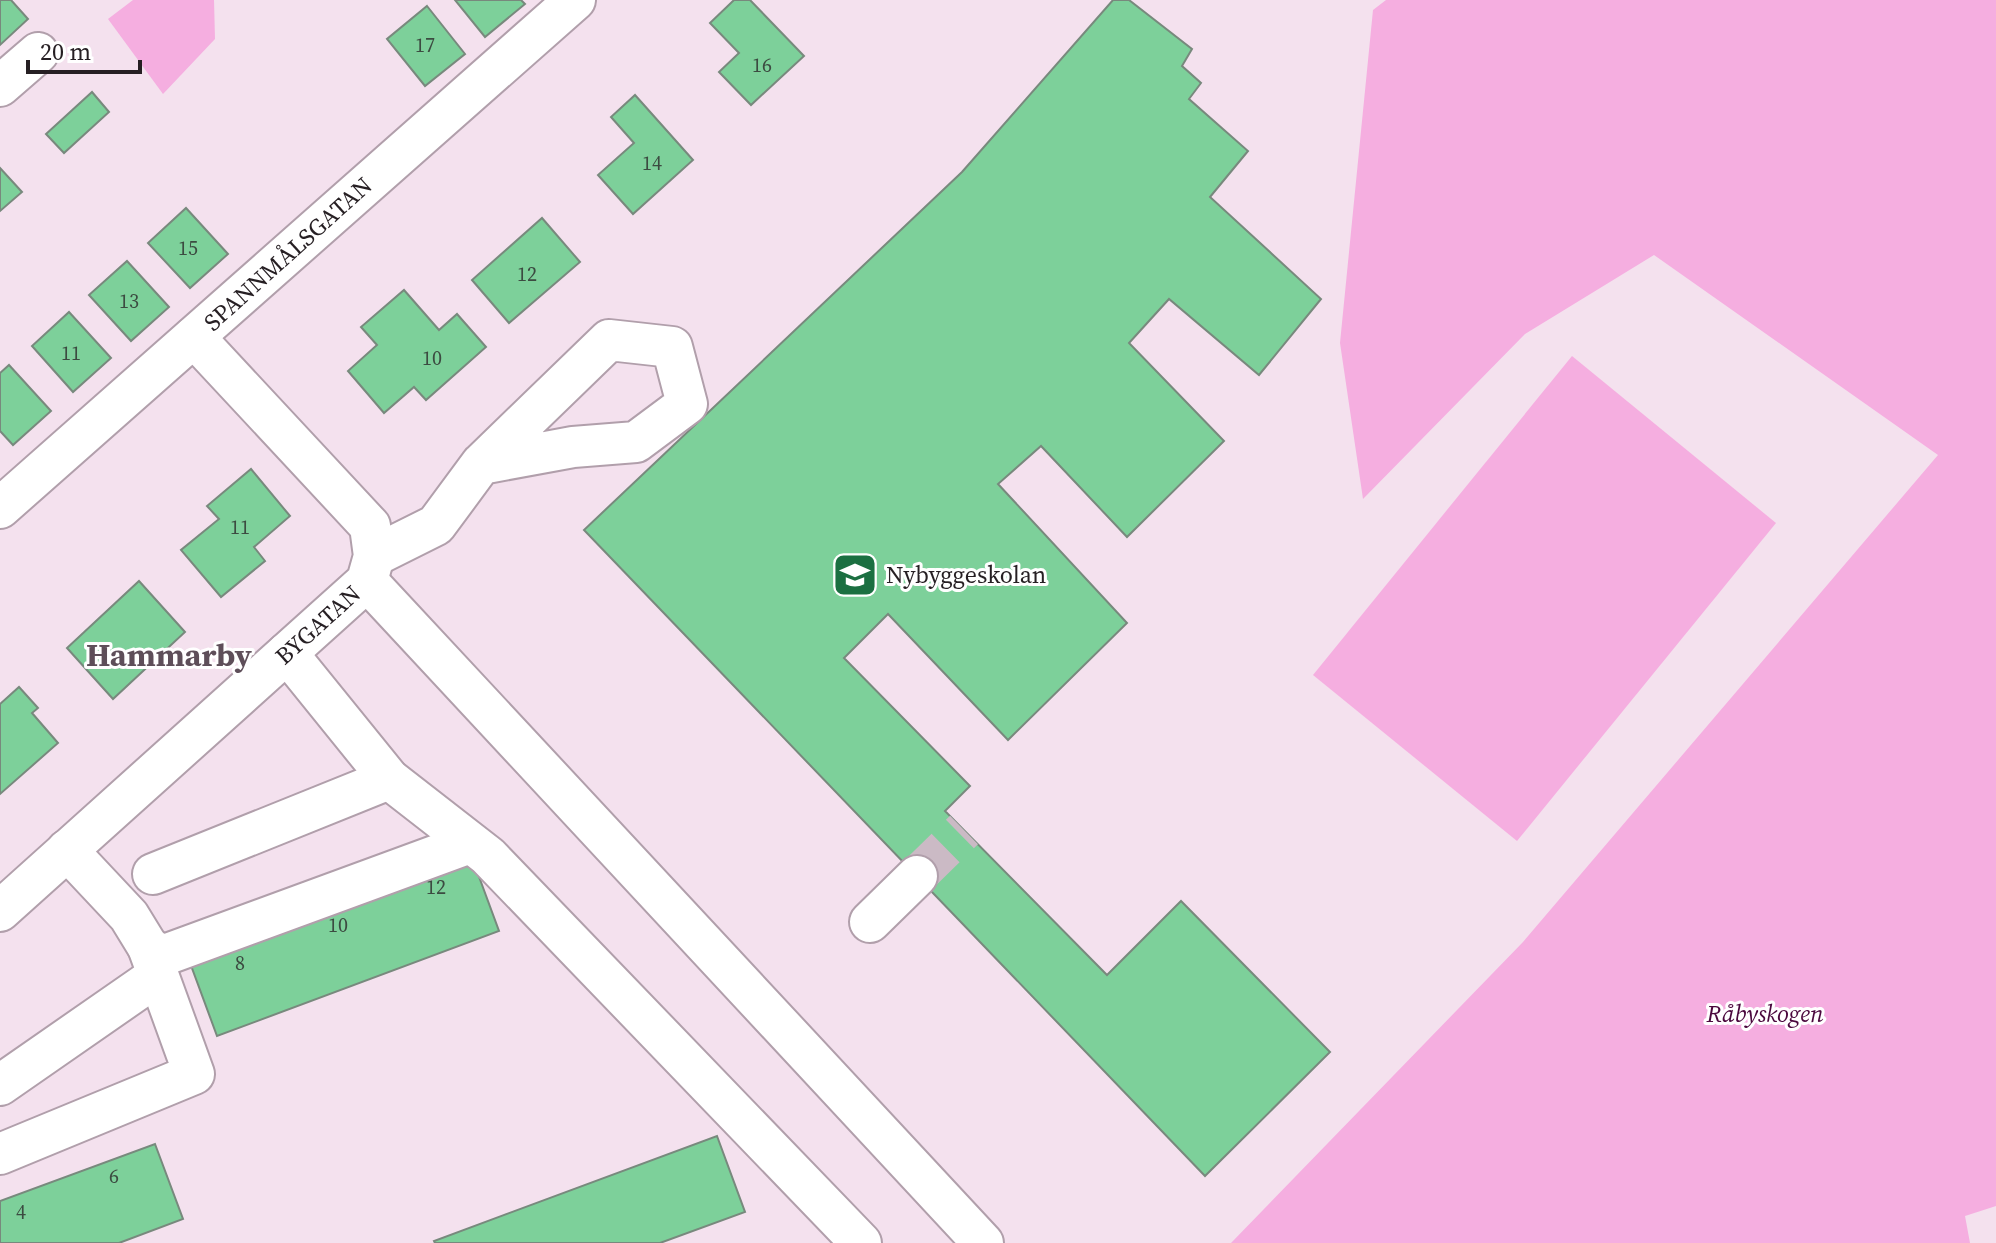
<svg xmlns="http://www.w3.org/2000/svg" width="1996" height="1243" font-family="'Source Serif 4',serif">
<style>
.green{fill:#f5aee0}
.building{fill:#7dd09a;stroke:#78897d;stroke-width:2}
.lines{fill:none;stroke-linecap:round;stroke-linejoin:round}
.minor-tunnel{stroke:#cbbac5;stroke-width:40;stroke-dasharray:40 20;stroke-linecap:butt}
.minor-casing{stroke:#b19fab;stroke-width:44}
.minor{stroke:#fff;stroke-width:40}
.labels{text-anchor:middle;stroke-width:6;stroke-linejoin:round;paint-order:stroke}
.number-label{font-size:20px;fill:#3c4b41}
.street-label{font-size:24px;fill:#261f23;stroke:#fff}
.poi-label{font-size:24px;fill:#261f23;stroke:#fff;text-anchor:start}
.park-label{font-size:24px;font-style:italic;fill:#4a073d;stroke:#fff}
.district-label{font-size:32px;font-weight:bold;fill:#5e4e59;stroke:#fff}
</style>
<rect width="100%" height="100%" fill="#f4e1ee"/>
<g class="green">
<path d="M133,0H214L215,39L163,94L108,19Z"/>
<path d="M1386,0H1996V1206L1965,1216L1970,1243H1231L1523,942L1938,455L1654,255L1525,334L1363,499L1340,343L1373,10Z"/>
<path d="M1572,356L1776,523L1517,841L1313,675Z"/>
</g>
<g class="building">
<path d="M0,0H11L28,19L0,45Z"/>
<path d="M455,0H521L525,4L485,37Z"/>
<path d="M734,0H750L804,56L751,105L719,72L739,53L710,23Z"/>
<path d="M1113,0H1129L1192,49L1182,66L1201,83L1189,99L1248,151L1210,197L1321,299L1259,375L1169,299L1129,343L1224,441L1127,537L1041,446L998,484L1127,623L1008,740L888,614L844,658L970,786L945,811L1107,975L1181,901L1330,1052L1205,1176L584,530L962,172Z"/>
<path d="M427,6L465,54L425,86L387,39Z"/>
<path d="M92,92L109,112L64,153L46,134Z"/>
<path d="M635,95L693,160L633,214L598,175L634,143L611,117Z"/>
<path d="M0,168L22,192L0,211Z"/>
<path d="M186,208L228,254L190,288L148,243Z"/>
<path d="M542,218L580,262L509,323L472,280Z"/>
<path d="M127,261L169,307L131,341L89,295Z"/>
<path d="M404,290L439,330L457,314L486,347L426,400L414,387L384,413L348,371L377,345L361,327Z"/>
<path d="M69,312L111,358L73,392L32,346Z"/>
<path d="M9,365L51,411L13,445L0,431V373Z"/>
<path d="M251,469L290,516L254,547L265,561L221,597L181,550L219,519L207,506Z"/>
<path d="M139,581L185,632L113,699L67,648Z"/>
<path d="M19,687L38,708L32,713L58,743L0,794V704Z"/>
<path d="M471,855L499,931L217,1036L189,960Z"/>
<path d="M717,1136L745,1212L660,1243H435L434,1241Z"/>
<path d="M155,1144L183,1219L119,1243H0V1201Z"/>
</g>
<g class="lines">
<path class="minor-tunnel" d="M917,876L964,830"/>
<g class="minor-casing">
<g id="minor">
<path d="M0,86L38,53"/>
<path d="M0,508L575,0"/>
<path d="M374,556L436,525L481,464L573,447L636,442L687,404L672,347L609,340L481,464"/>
<path d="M367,581L983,1243"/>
<path d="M287,653L389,779L488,856L861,1243"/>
<path d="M153,874L389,779"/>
<path d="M0,911L367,581L374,556L370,526L194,337"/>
<path d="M870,922L917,876"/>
<path d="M148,947L162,956L470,843"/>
<path d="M0,1085L157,976"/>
<path d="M0,1154L194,1074L148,947L129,916L67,850"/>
</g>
</g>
<use href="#minor" class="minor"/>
</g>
<defs>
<g id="school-square" transform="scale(2.3)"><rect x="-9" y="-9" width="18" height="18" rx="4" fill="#1b6f41" stroke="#fff"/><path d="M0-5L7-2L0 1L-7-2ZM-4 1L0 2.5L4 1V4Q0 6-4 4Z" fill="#fff"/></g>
</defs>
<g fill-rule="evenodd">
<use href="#school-square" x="855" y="575"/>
</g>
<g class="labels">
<g class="number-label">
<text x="425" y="52">17</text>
<text x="762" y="72">16</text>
<text x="652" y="170">14</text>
<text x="188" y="255">15</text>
<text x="527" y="281">12</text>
<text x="129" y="308">13</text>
<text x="71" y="360">11</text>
<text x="432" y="365">10</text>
<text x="240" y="534">11</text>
<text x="436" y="894">12</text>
<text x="338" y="932">10</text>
<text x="240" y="970">8</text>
<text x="114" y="1183">6</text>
<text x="21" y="1219">4</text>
</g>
<g class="street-label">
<text transform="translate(288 254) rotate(-42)" y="8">SPANNMÅLSGATAN</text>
<text transform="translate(318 625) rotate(-42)" y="8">BYGATAN</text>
</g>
<g class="poi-label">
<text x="886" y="583">Nybyggeskolan</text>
</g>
<g class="park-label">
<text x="1765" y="1022">Råbyskogen</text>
</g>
<g class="district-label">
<text x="169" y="666">Hammarby</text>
</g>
</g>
<path d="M28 60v12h112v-12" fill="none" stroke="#261f23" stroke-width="4"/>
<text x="40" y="60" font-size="24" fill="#261f23" stroke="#ffffff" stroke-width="6" paint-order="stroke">20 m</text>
</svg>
